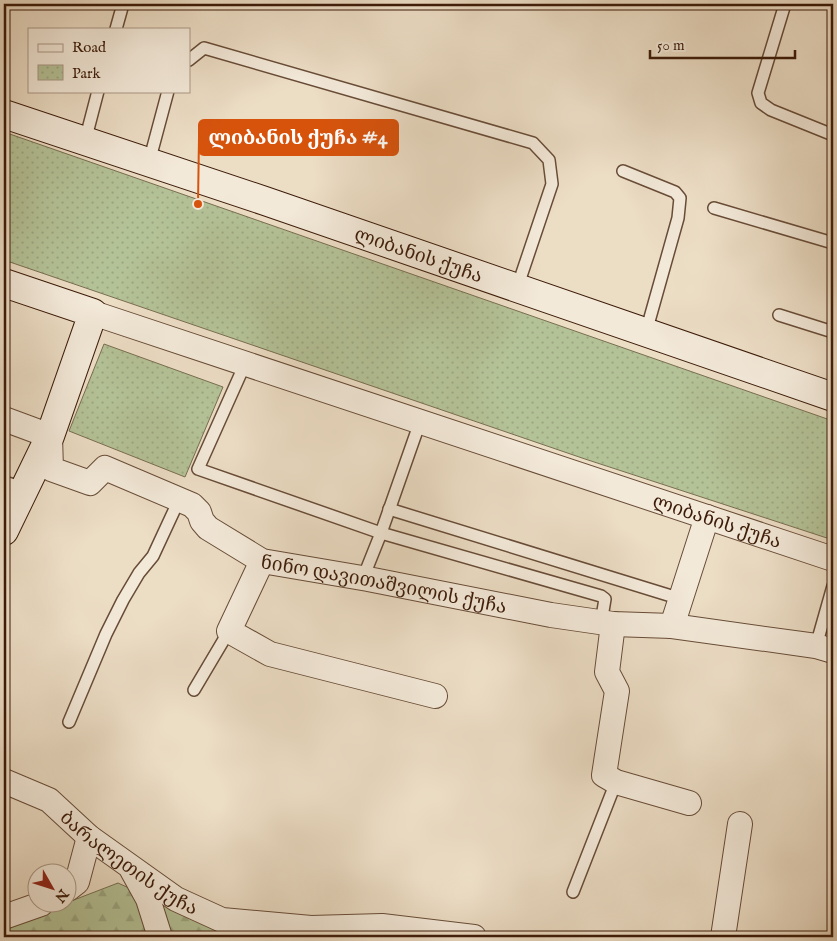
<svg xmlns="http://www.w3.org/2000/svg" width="837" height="941" font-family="'IM FELL English','Noto Serif Georgian',serif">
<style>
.forest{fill:url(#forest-firs);stroke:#786e50}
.park{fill:url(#park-dots);stroke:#786e50}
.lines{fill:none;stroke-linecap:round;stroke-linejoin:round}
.lane-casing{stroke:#684c37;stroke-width:14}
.street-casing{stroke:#684c37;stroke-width:26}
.secondary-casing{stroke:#3c1b08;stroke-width:30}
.lane{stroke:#f3e9d9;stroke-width:11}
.street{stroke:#f3e9d9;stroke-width:24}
.secondary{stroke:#f3e9d9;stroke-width:28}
.labels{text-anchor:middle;stroke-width:4;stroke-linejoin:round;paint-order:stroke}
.street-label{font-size:19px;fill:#3c1b08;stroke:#f3e9d9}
.leader{fill:none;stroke:#d7530c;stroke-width:2}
.callout-dot{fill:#d7530c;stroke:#f3e9d9;stroke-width:2}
.callout{fill:#d7530c;stroke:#d7530c;stroke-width:2}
.callout-label{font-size:20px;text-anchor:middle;font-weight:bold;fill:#fff}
</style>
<defs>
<pattern id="forest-firs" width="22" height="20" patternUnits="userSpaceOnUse" patternTransform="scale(1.25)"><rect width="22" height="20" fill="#b4c297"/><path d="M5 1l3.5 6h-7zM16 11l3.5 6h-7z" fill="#9ca681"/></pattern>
<pattern id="park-dots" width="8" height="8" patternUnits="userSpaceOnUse" patternTransform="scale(1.25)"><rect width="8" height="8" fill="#b4c297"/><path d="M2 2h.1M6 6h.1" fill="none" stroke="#9ca681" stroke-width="1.8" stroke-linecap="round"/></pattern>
</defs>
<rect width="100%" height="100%" fill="#ecddc5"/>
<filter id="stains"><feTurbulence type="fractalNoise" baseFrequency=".004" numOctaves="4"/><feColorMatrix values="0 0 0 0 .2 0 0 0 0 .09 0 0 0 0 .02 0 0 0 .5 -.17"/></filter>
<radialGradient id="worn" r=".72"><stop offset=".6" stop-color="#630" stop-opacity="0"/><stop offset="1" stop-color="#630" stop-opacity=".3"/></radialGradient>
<path class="forest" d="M118,883L217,928L273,937H4V929L6,926Z"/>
<g class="park">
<path d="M4,132L833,421V540L585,459L4,260Z"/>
<path d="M104,344L223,387L185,477L69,431Z"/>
</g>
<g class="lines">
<g class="lane-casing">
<g id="lane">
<path d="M785,4L758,93L761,103L771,110L833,135"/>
<path d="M116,29L123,4"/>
<path d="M189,60L204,48L533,143L549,160L552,184L517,288"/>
<path d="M85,141L98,91"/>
<path d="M149,162L168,91"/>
<path d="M623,171L675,192L680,198L678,218L646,332"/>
<path d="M714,208L833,243"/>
<path d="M779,315L833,332"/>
<path d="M245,364L198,469L381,533L420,422"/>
<path d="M4,482L25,488"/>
<path d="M389,509L681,599"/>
<path d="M363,578L381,533L601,596L605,599L601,623"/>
<path d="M816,646L833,586"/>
<path d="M194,690L229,631"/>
<path d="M69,722L106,634L123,600L139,573L153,556L179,500"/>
<path d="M573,892L616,782"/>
</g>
</g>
<g class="street-casing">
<g id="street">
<path id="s1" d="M93,313L833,559"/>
<path id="s2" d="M4,419L50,436L51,469L90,483L105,468L192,505L199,512L202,521L208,528L262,561L368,579L551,615L613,624L672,626L816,646L833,651"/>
<path d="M262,561L229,631L270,654L435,696"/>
<path d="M613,624L607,672L617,691L604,775L616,782L689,803"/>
<path d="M672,626L707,517"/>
<path id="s3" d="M4,781L49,800L89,837L176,899L222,920L311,928L382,926L474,937"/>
<path d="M132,870L148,899L160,937"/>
<path d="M68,889L77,882L89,837"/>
<path d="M4,917L41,904"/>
<path d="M723,937L740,824"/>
</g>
</g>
<g class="secondary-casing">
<g id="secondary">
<path id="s4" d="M4,114L265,201L833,397"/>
<path d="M4,283L93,313L50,436L4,531"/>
</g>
</g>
<use href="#lane" class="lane"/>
<use href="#street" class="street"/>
<use href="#secondary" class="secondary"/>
</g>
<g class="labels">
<g class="street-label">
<text dy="7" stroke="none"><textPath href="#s4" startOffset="438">ლიბანის ქუჩა</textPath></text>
<text dy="7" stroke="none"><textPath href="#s1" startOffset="658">ლიბანის ქუჩა</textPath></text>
<text dy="7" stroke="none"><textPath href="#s2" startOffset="455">ნინო დავითაშვილის ქუჩა</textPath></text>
<text dy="7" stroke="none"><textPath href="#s3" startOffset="151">ბარალეთის ქუჩა</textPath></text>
</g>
</g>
<path class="leader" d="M198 204L199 137"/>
<circle class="callout-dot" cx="198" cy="204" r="5"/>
<rect class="callout" x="199" y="120" width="199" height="35" rx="5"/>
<g class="callout-label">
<text x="298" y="144">ლიბანის ქუჩა #4</text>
</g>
<rect width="837" height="941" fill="none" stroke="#ecddc5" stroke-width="20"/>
<rect x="5" y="5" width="827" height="931" fill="none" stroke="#3c1b08" stroke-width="2.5"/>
<rect x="10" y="10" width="817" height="921" fill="none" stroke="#3c1b08"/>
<rect x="28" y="28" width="162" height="65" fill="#f3e9d9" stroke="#aa9785"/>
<rect x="38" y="44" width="25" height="8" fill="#f3e9d9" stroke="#aa9785"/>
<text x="72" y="52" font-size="15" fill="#3c1b08">Road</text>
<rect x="38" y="65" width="25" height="15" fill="url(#park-dots)" stroke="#aa9785"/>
<text x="72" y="78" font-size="15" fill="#3c1b08">Park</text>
<g transform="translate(52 888) rotate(129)"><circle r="24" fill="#f3e9d9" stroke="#aa9785"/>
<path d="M0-4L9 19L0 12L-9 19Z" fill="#8f2418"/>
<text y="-8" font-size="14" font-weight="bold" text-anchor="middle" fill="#3c1b08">N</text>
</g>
<path d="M650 50v8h145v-8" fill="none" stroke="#3c1b08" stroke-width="2.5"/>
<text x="657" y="50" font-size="15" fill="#3c1b08" stroke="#f3e9d9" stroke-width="4" paint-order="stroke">50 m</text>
<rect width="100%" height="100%" filter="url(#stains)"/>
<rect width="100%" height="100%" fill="url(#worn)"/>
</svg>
